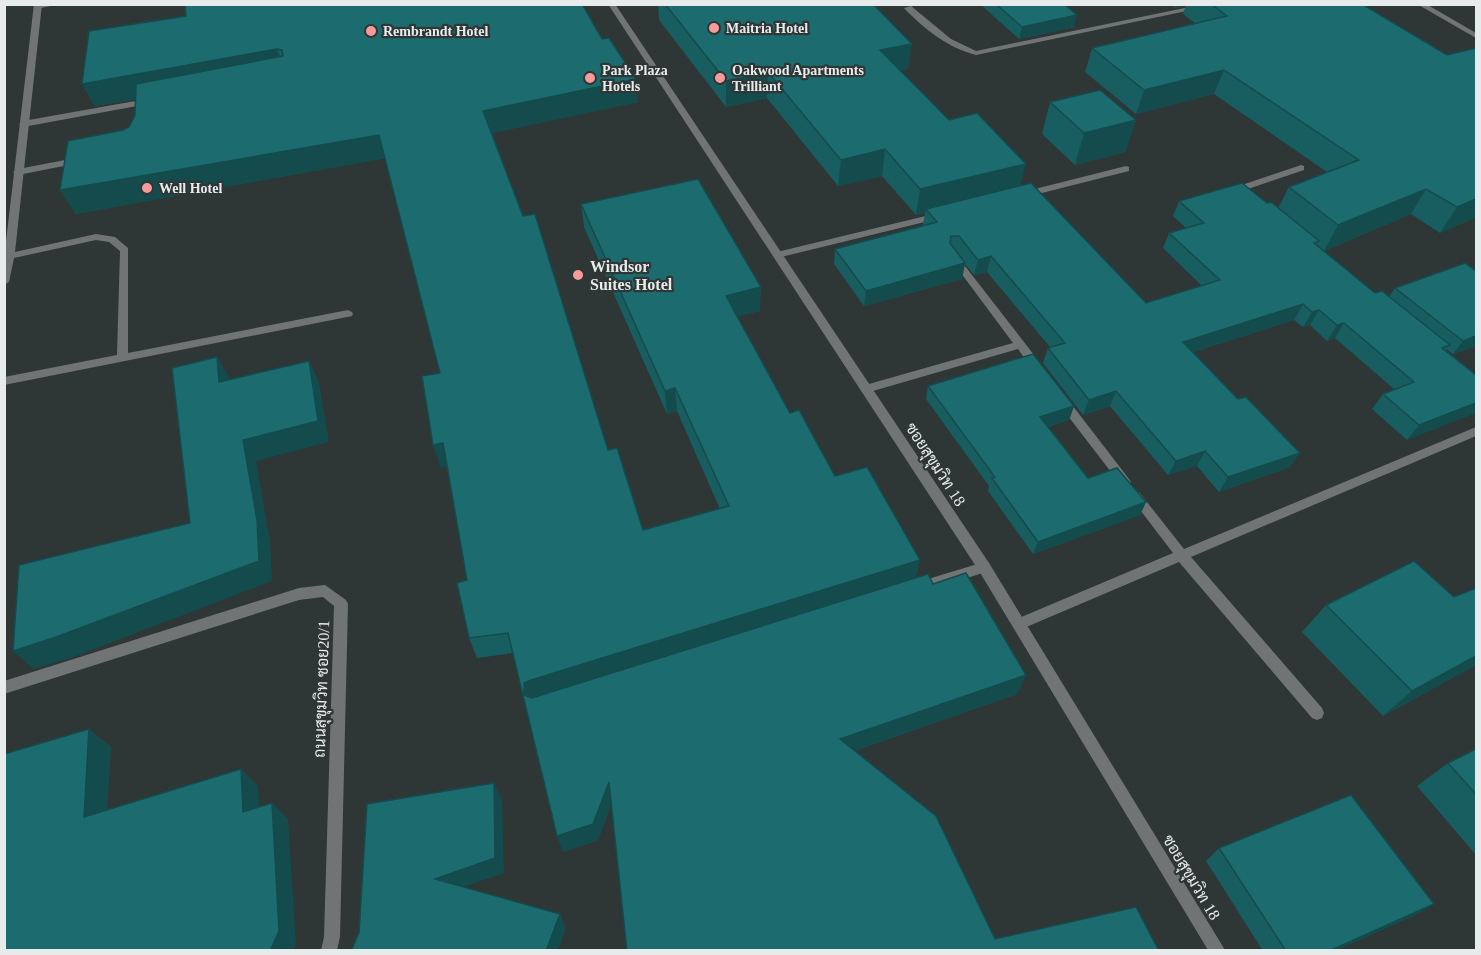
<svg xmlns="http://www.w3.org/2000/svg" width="1481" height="955" font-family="'Times New Roman',Sarabun,serif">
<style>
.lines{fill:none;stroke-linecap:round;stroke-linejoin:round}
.lane{fill:#707474;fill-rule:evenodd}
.street{fill:#707474;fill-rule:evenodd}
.wall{fill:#185d5f}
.shaded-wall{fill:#144c4e}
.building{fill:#1c6c6f;stroke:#144c4e;stroke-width:1.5}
.poi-dot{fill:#f59b9c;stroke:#2f3636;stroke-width:2}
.labels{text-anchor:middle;stroke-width:4.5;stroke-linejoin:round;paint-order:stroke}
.far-poi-label{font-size:14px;font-weight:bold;fill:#e7ebeb;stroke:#2f3636;text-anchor:start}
.poi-label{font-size:16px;font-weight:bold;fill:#e7ebeb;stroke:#2f3636;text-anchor:start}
.street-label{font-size:16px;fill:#e7ebeb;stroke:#2f3636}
</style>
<rect width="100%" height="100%" fill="#2f3636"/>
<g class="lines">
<g class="lane">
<path d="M59,4L37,9L33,7L39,4Z"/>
<path d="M141,100L145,103V113L141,116L137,113V106L23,127L19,124L23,121Z"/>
<path d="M81,157L85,160L84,162L18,175L13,172L18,169Z"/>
<path d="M1301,165L1304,166V170L1245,190L1249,196L1247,198H1241L1235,191L1239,186Z"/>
<path d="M1126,166L1129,167V171L1022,198L1017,195L1019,193Z"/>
<path d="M938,213L941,214V218L777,258L772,255L777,252Z"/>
<path d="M955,256L958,257L1041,364L1042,367L1041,370H1033L1018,349L866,393L862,392L860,389L862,386L1013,343L952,261V257Z"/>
<path d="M1062,396L1066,397L1129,479L1131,482L1129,485H1121L1058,403L1056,400L1058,397Z"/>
<path d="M1476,427V436L1191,557L1322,708L1324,713L1322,718L1317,720L1312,718L1179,562L1024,628L1019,630L1014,628L1012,624L1014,620L1173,553L1131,498L1129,495L1131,492H1139L1184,549Z"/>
<path d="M984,562L989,563L990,567L989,571L920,593L915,591L913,587L915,583Z"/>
</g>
<g class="street">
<path d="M34,4H42L15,252L96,234L115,237L128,248V353L348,310L352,312L353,314L352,316L4,385V377L117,355L120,251L109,242L96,240L14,258L9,282L4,285V258Z"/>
<path d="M608,4H615L989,563L1225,950H1208L979,571Z"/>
<path d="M1204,4H1220L976,55C948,48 924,29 904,8L911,6L951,39L976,51Z"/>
<path d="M1417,4H1426L1476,33V38Z"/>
<path d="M325,585L346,600L348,604L340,937L337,950H321L324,937L334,606L323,597L299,600L4,694V681L299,588Z"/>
</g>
</g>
<g class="wall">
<path d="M658,4H873L908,69L900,71L949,120L1146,303L1202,286L1163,248L1169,233L1186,228L1173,216L1179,201L1267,203L1278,208L1289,187L1327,172L1214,94L1136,114L1085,72L1092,48L1196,24L1183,14L1186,5L1175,8L1171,4H1362L1476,217L1440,233L1411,214L1324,251L1375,293L1389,297L1395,288L1476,346L1453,354L1446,349V350L1476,375L1407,440L1372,409L1383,394L1394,389L1335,338L1327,341L1310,325L1303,327L1294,320L1193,352L1290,467L1219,492L1197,466L1168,475L1110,406L1083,415L1043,363L1048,348L1050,347L987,272L974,275L965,264L962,279L864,306L834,264L835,249L924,225L923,224L925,213L916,215L882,176L838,186L767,98L726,107L659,20Z"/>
<path d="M980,4H1064L1074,27L1019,39Z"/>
<path d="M186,16L638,102L492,133L608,450L643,530L720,509L677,411L667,414L584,227L581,204L760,311L737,316L790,413L835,476L916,578L933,584L1026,675L1017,694L854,751L995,939L1159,951H627L611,805L598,840L563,852L513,653L477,658L469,638L467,580L447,466L441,468L440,373L385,158L75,214L123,130L129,127L135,115L136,99L95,106L82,84Z"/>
<path d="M1050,102L1136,120L1125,152L1075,165L1042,134Z"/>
<path d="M928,386L1074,406L1069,420L1047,427L1088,478L1146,502L1140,515L1033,554L988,491L989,486L926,399Z"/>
<path d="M1454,597L1476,665L1383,716L1302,632L1326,605Z"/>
<path d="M1476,749V855L1417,786L1448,763Z"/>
<path d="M1219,848L1434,904L1413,916L1334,951H1263L1206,861Z"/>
</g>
<g class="shaded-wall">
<path d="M1176,4H1186V5L1175,8Z"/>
<path d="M1077,15L1074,27L1019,39L1022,27Z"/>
<path d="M912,44L908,69L877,76L880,50Z"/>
<path d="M277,49L286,72L95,106L82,84Z"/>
<path d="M1224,70L1214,94L1136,114L1144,90Z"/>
<path d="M768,72L767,98L726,107V81Z"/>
<path d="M636,79L638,102L488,134L483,111Z"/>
<path d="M1136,120L1125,152L1075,165L1084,133Z"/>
<path d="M379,135L387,158L75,214L60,190Z"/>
<path d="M885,149L882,176L838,186L841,160Z"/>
<path d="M1026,164L1019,190L926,209L925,213L916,215L920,189Z"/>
<path d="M1426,189L1411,214L1324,251L1338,225Z"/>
<path d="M1476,199V217L1440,233L1457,207Z"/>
<path d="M991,256L987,272L974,275L978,260Z"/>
<path d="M965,263L962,279L864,306L866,291Z"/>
<path d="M761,287L760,311L726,319V296Z"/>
<path d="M1303,304L1294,320L1176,357L1183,342Z"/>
<path d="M1319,310L1310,325L1303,327L1312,312Z"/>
<path d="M1344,323L1335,338L1327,341L1337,325Z"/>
<path d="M1476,336V346L1453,354L1463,341Z"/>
<path d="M217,357L229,378L231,404L219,382Z"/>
<path d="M309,361L319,382L329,442L256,461L270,541L272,581L76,656L34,669L13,651L259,561L243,440Z"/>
<path d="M675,388L677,411L667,414L665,391Z"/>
<path d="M1116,391L1110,406L1083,415L1089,400Z"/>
<path d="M1476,403V413L1407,440L1419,425Z"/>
<path d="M1074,406L1069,420L1035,430L1040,417Z"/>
<path d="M443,443L451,466L441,468L433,445Z"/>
<path d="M1205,451L1197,466L1168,475L1176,461Z"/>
<path d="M1300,453L1290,467L1219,492L1228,477Z"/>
<path d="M1146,502L1140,515L1033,554L1038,542Z"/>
<path d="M920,560L915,581L531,702L524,695V683L531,680Z"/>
<path d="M1476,656V665L1383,716L1412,691Z"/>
<path d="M1026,675L1017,694L836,757L840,739Z"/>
<path d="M89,729L111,747L106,833L84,817Z"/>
<path d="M241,769L258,786L260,828L243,812Z"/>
<path d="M609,782L613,799L598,840L563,852L557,836Z"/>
<path d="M494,783L502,800L504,873L446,893L435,879Z"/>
<path d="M272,803L288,819L296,944L293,951H270Z"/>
<path d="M1434,904L1413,916L1334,951H1329Z"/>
<path d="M560,914L566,928L558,951H546Z"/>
</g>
<g class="building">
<path d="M185,4H582L602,39L609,38L636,79L483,111L523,216L535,214L608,450L617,448L643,530L729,506L675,388L665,391L581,204L698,179L761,287L726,296L790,413L799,410L835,476L867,467L920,560L531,680L524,683V695L532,698L928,574L933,584L966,573L1026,675L840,739L936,816L995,939L1136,907L1159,951H627L609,782L593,824L557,836L508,633L469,638L457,583L467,580L443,443L433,445L422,376L440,373L379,135L60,190L68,141L123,130L129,127L135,115L136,84L283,56L282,50L277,49L82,84L89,31L186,16Z"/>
<path d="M665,4H873L912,44L880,50L949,120L977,113L1026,164L920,189L885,149L841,160L768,72L726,81Z"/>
<path d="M996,4H1064L1077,15L1022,27Z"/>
<path d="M1211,4H1362L1447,55L1476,48V199L1457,207L1426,189L1338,225L1289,187L1359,160L1224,70L1144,90L1092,48L1227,16Z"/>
<path d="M1100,90L1136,120L1084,133L1050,102Z"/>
<path d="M1031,183L1146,303L1220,280L1169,233L1204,223L1179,201L1242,183L1267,203L1271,202L1319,241L1314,243L1375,293L1382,291L1450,345L1442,348L1476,375V403L1419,425L1383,394L1414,382L1344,323L1337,325L1319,310L1312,312L1303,304L1183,342L1238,399L1246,397L1300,453L1228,477L1205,451L1176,461L1116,391L1089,400L1048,348L1065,343L991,256L978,260L959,236H951L950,243L965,263L866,291L835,249L937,222L926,209Z"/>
<path d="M1465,263L1476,271V336L1463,341L1395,288Z"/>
<path d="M1033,354L1074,406L1040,417L1088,478L1117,468L1146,502L1038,542L992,478L995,477L928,386Z"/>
<path d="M217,357L219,382L309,361L318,421L243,440L257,520L259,561L56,637L13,651L19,565L190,523L172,368Z"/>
<path d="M1414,561L1454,597L1476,588V656L1412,691L1326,605Z"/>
<path d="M89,729L84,817L241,769L243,812L272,803L279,931L270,951H4V754Z"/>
<path d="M1476,749V794L1448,763Z"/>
<path d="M494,783L495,858L435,879L560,914L546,951H351L359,933L367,804Z"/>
<path d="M1351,795L1434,904L1329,951H1286L1219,848Z"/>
</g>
<g class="poi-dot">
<circle cx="714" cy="28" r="6"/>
<circle cx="371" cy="31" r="6"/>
<circle cx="590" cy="78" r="6"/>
<circle cx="720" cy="78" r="6"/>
<circle cx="147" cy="188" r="6"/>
<circle cx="578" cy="275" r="6"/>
</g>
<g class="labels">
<g class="far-poi-label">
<text x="726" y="33">Maitria Hotel</text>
<text x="383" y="36">Rembrandt Hotel</text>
<text x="602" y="75">Park Plaza<tspan x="602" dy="16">Hotels</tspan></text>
<text x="732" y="75">Oakwood Apartments<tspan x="732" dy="16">Trilliant</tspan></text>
<text x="159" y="193">Well Hotel</text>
</g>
<g class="poi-label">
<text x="590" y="272">Windsor<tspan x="590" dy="18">Suites Hotel</tspan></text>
</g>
<g class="street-label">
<text transform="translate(936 464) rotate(57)" y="6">ซอยสุขุมวิท 18</text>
<text transform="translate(321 689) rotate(-88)" y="6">ถนนสุขุมวิท ซอย20/1</text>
<text transform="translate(1192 877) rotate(59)" y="6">ซอยสุขุมวิท 18</text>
</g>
</g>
<rect width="1481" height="955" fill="none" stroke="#e7ebeb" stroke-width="12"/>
</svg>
